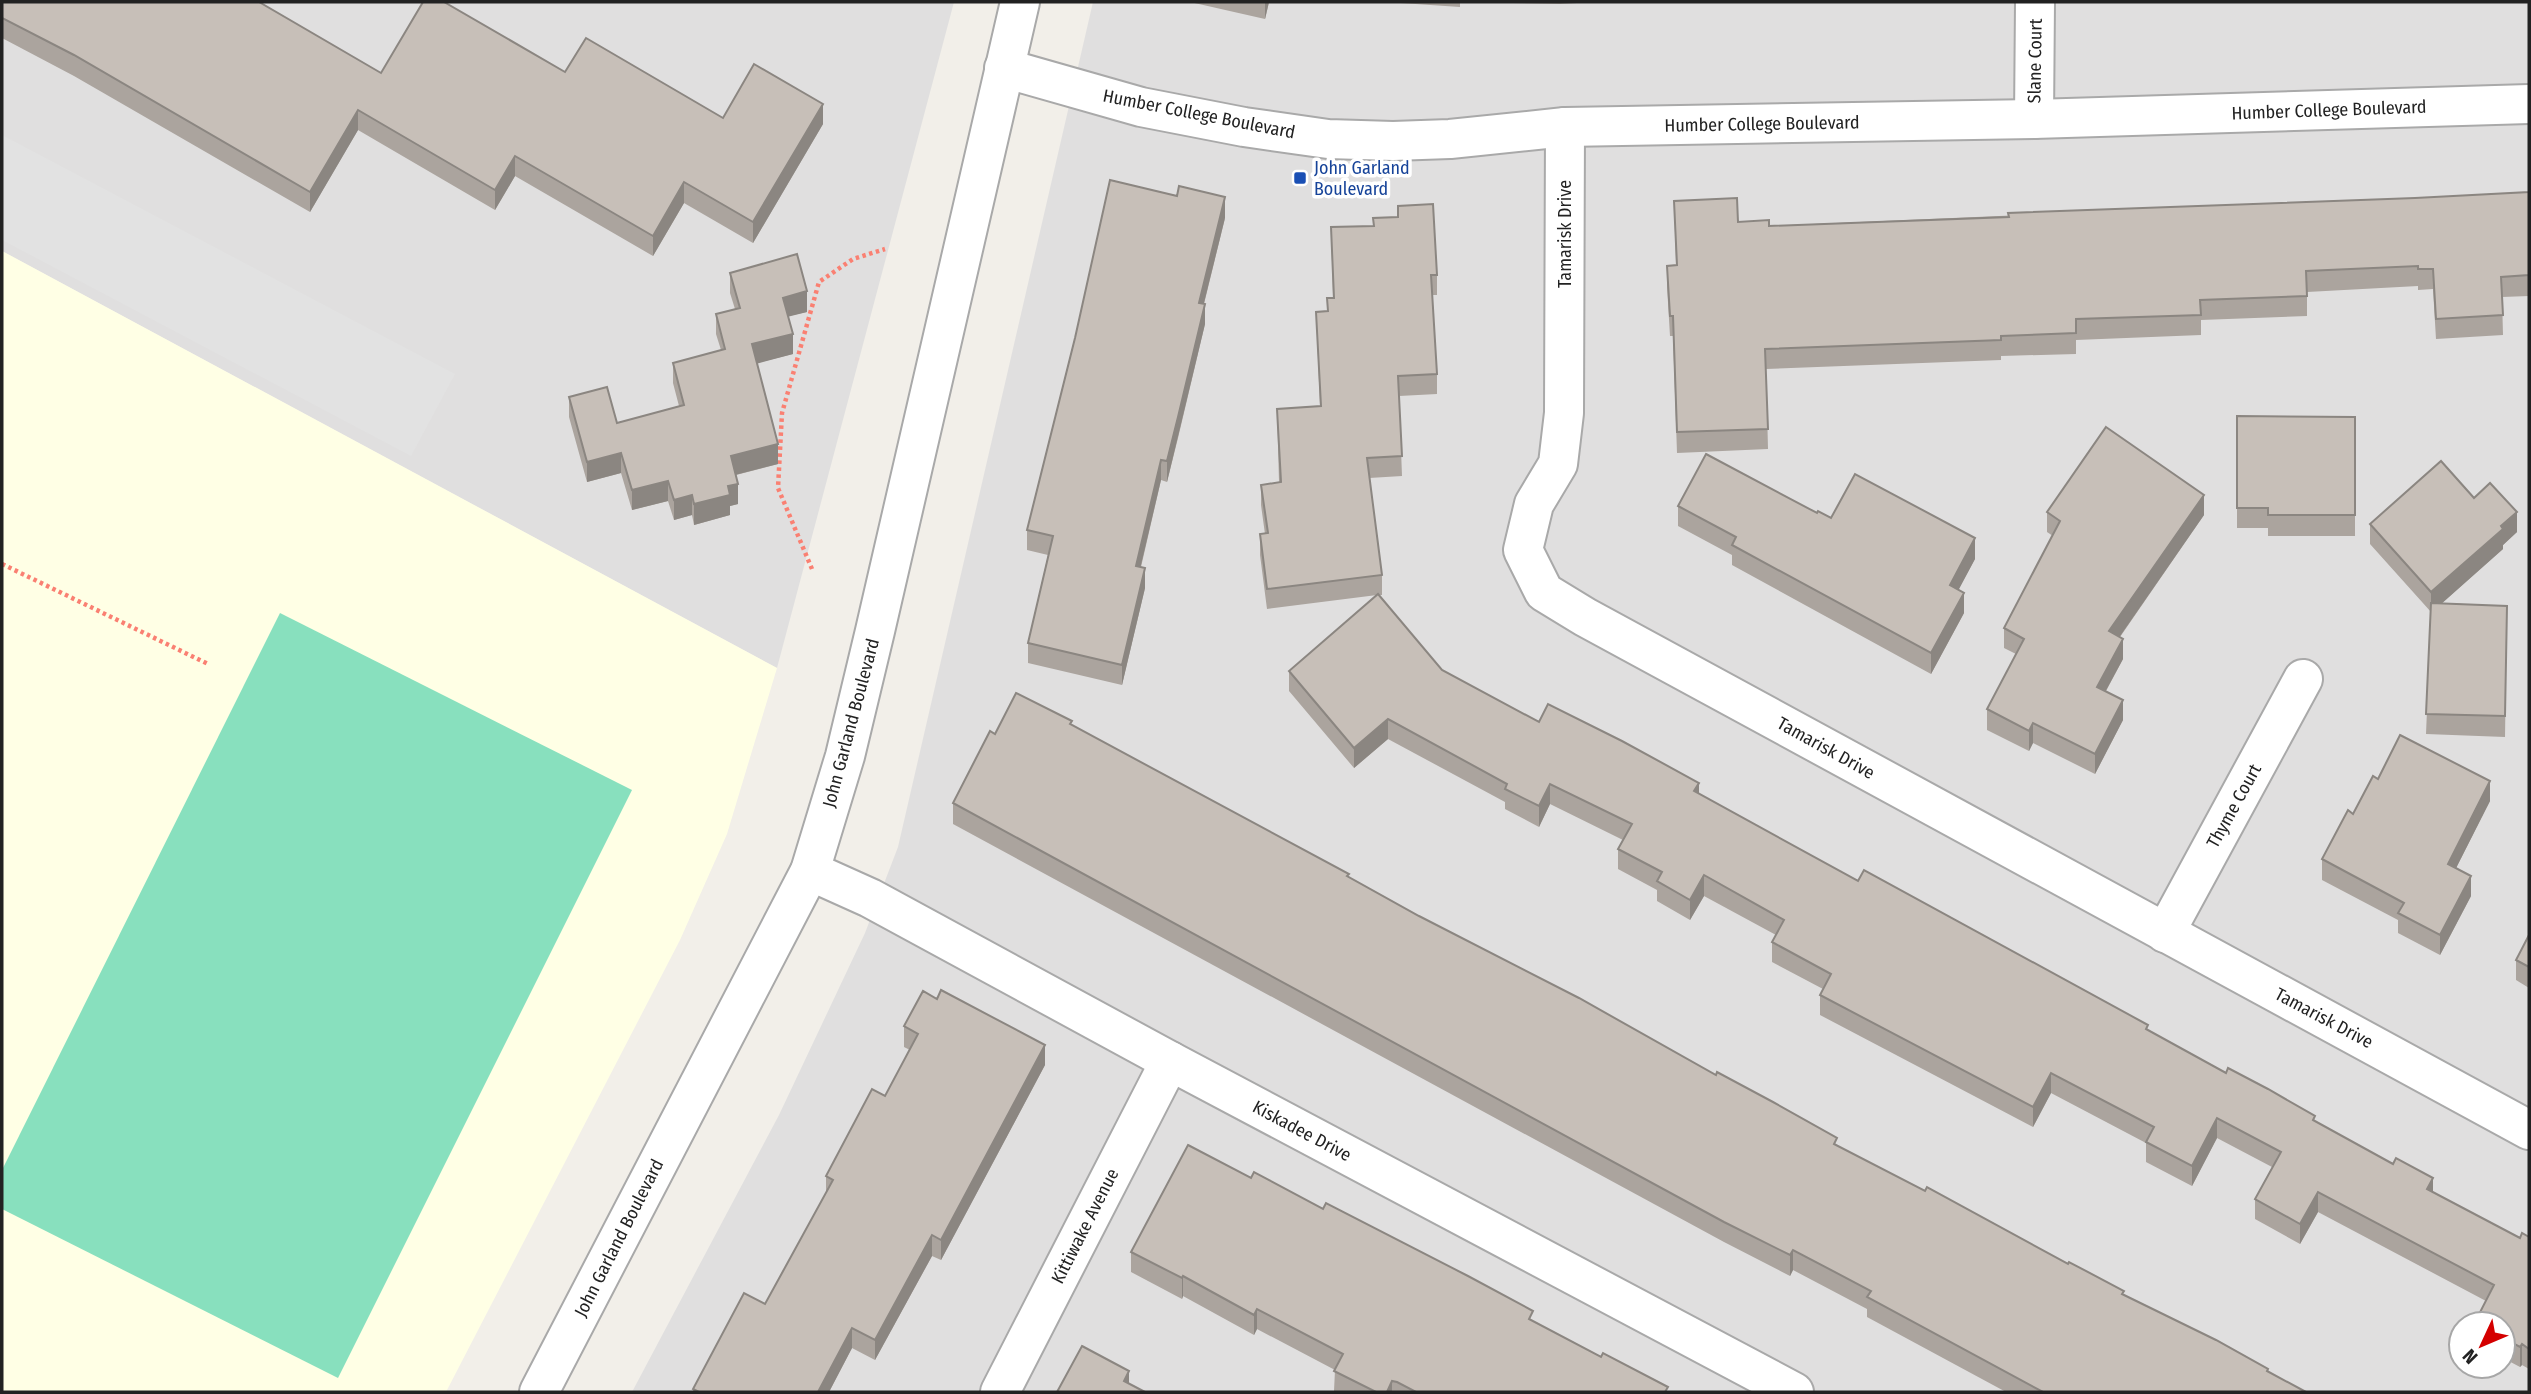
<svg xmlns="http://www.w3.org/2000/svg" width="2531" height="1394" font-family="'Fira Sans Condensed',sans-serif">
<style>
.residential{fill:#e0dfdf;fill-rule:evenodd}
.education{fill:#ffffe5}
.pitch{fill:#88e0be}
.parking{fill:#e2e2e2}
.lines{fill:none;stroke-linecap:round;stroke-linejoin:round}
.minor-casing{stroke:#a9a9a9;stroke-width:42}
.tertiary-casing{stroke:#a9a9a9;stroke-width:42}
.path{stroke:#fa8072;stroke-width:4.5;stroke-dasharray:3.5 3.5;stroke-linecap:butt}
.minor{stroke:#fff;stroke-width:38}
.tertiary{stroke:#fff;stroke-width:38}
.wall{fill:#aba49e}
.shaded-wall{fill:#8b8681}
.building{fill:#c7bfb8;stroke:#8b8681;stroke-width:2}
.transit-dot{fill:#1a4fb4;stroke:#fff;stroke-width:2.5}
.labels{text-anchor:middle;stroke-width:7;stroke-linejoin:round;paint-order:stroke}
.street-label{font-size:18px;fill:#222;stroke:#fff}
.transit-label{font-size:18px;fill:#164399;stroke:#fff;text-anchor:start}
</style>
<rect width="100%" height="100%" fill="#f2efe9"/>
<g class="residential">
<path d="M2,2H954L777,668L2,251Z"/>
<path d="M1093,2H2529V1392H632L779,1115L865,933L898,847ZM2461,1324H2503V1366H2461Z"/>
</g>
<path class="education" d="M2,251L777,668L727,834L680,940L446,1392H2Z"/>
<path class="pitch" d="M280,613L632,790L338,1378L2,1209V1170Z"/>
<path class="parking" d="M2,135L455,374L411,456L2,240Z"/>
<g class="lines">
<g class="minor-casing">
<g id="minor">
<path d="M2034,119L2035,2"/>
<path d="M1565,127L1564,413L1558,464L1534,504L1523,550L1544,592L1585,617L2529,1130"/>
<path d="M810,871L870,898L1170,1061L1794,1392"/>
<path d="M2165,933L2303,679"/>
<path d="M1000,1392L1170,1061"/>
</g>
</g>
<g class="tertiary-casing">
<g id="tertiary">
<path d="M1004,68L1141,107L1244,127L1328,139L1393,141L1450,139L1565,127L2034,119L2529,104"/>
<path d="M539,1392L810,871L845,756L875,631L1020,2"/>
</g>
</g>
<g class="path">
<path d="M2,564L208,664"/>
<path d="M812,569L778,488L782,413L819,282L853,259L885,249"/>
</g>
<use href="#minor" class="minor"/>
<use href="#tertiary" class="tertiary"/>
</g>
<g class="wall">
<path d="M2,2L381,73L565,72L723,118L823,124L753,243L684,203L653,256L515,176L495,210L358,130L310,212L74,76L2,38Z"/>
<path d="M1190,2H1269L1265,19Z"/>
<path d="M1386,2H1594L1560,4L1460,2V7Z"/>
<path d="M2529,184V296L2502,297L2503,335L2436,339L2433,289L2418,290V286L2307,292V316L2201,320V335L2076,340V354L2001,356V360L1766,369L1768,449L1677,453L1673,336H1670L1667,286V266L1676,265L1674,201L1738,222L1769,226L2415,198L2529,192Z"/>
<path d="M1398,206L1437,275V295H1432L1437,374V394L1399,396L1402,476L1369,478L1382,575V595H1379L1442,670L1539,722L1699,794L1858,881L2148,1030L2315,1121L2433,1192L2520,1238L2529,1237V1369L2522,1365L2520,1367L2503,1358V1324H2475V1322L2486,1301L2318,1212L2300,1244L2255,1219V1199L2272,1167L2217,1138L2192,1186L2146,1162V1143L2051,1093L2033,1127L1820,1015V995L1823,989L1772,962V942L1776,935L1704,896L1690,920L1657,901V890L1618,869V849L1623,840L1550,804L1539,827L1505,809V802L1388,739L1354,768L1289,691V671L1377,595L1267,609L1260,555V534H1265L1261,505V485L1279,482L1277,409L1320,406L1316,312L1327,311V298H1333L1331,227L1373,226V218L1398,217Z"/>
<path d="M1225,218L1204,304L1205,324L1178,438L1167,482L1161,480L1141,567L1145,588L1122,685L1028,663V643L1048,555L1027,550V530Z"/>
<path d="M730,273L807,312L788,316L793,354L757,363L778,464L736,475L738,504L730,506V515L694,525L692,515L674,520L668,501L632,510L621,473L587,482L569,417V397L617,423L679,406L673,383V363L721,350L716,334V314L735,309L730,293Z"/>
<path d="M2237,416L2355,417V536H2268V528H2237Z"/>
<path d="M2474,498L2517,532L2503,545V549L2442,603L2507,606L2505,737L2426,734L2431,612L2370,544V524Z"/>
<path d="M1678,506L1817,513L1975,559L1958,590L1964,613L1931,674L1732,565V555L1678,526Z"/>
<path d="M2047,512L2204,515L2120,637L2123,659L2106,691L2123,720L2095,774L2033,743L2029,751L1987,730V709L2016,654L2004,648V628L2053,536L2047,532Z"/>
<path d="M1072,726L1837,1146L2124,1295L2306,1392H2006L1867,1317V1309L1793,1270L1790,1276L1724,1242L953,824V803L995,734Z"/>
<path d="M2378,779L2490,801L2456,868L2471,896L2440,955L2398,933V920L2322,880V859Z"/>
<path d="M2529,935V988L2516,980V960Z"/>
<path d="M904,1026L1045,1065L941,1260L932,1256L875,1360L852,1348L829,1392H693V1389L765,1304L826,1193V1176L885,1096L910,1050L904,1047Z"/>
<path d="M1251,1178L1533,1321L1668,1392H1337L1334,1391L1335,1370L1257,1329L1254,1335L1183,1296L1182,1299L1131,1272V1252Z"/>
</g>
<g class="shaded-wall">
<path d="M1265,2H1269L1265,19Z"/>
<path d="M823,104V124L753,243V222Z"/>
<path d="M358,110V130L310,212V192Z"/>
<path d="M515,156V176L495,210V190Z"/>
<path d="M684,182V203L653,256V236Z"/>
<path d="M1225,197V218L1199,323V303Z"/>
<path d="M807,291V312L783,318V298Z"/>
<path d="M1205,304V324L1167,482V461Z"/>
<path d="M793,334V354L752,365V344Z"/>
<path d="M778,444V464L731,476V456Z"/>
<path d="M621,453V473L587,482V462Z"/>
<path d="M1161,460V480L1136,586V566Z"/>
<path d="M668,481V501L632,510V490Z"/>
<path d="M738,484V504L730,506V515L694,525V504L728,486Z"/>
<path d="M692,495V515L674,520V500Z"/>
<path d="M2204,495V515L2109,652V631Z"/>
<path d="M2517,512V532L2503,545V549L2431,613V592Z"/>
<path d="M1975,538V559L1950,606V585Z"/>
<path d="M1145,568V588L1122,685V665Z"/>
<path d="M1964,593V613L1931,674V653Z"/>
<path d="M2123,639V659L2097,707V687Z"/>
<path d="M2123,700V720L2095,774V754Z"/>
<path d="M1388,719V739L1354,768V748Z"/>
<path d="M2033,723V743L2029,751V731Z"/>
<path d="M2490,781V801L2448,884V864Z"/>
<path d="M1699,783V803L1694,791Z"/>
<path d="M1550,784V804L1539,827V806Z"/>
<path d="M1704,875V896L1690,920V900Z"/>
<path d="M2471,876V896L2440,955V935Z"/>
<path d="M1045,1045V1065L941,1260V1240Z"/>
<path d="M2051,1073V1093L2033,1127V1107Z"/>
<path d="M2217,1118V1138L2192,1186V1166Z"/>
<path d="M2433,1178V1198L2427,1189Z"/>
<path d="M2318,1192V1212L2300,1244V1224Z"/>
<path d="M932,1235V1256L875,1360V1340Z"/>
<path d="M1793,1250V1270L1790,1276V1255Z"/>
<path d="M1183,1276V1296L1182,1299V1278Z"/>
<path d="M1257,1309V1329L1254,1335V1315Z"/>
<path d="M852,1328V1348L829,1392H818Z"/>
<path d="M2522,1344V1365L2520,1367V1347Z"/>
<path d="M1129,1371V1391L1124,1381Z"/>
<path d="M1392,1381V1392H1387Z"/>
</g>
<g class="building">
<path d="M2,2H259L381,73L423,2H444L565,72L586,38L723,118L754,64L823,104L753,222L684,182L653,236L515,156L495,190L358,110L310,192L74,55L2,18Z"/>
<path d="M1110,180L1177,196L1179,186L1225,197L1199,303L1205,304L1178,417L1167,461L1161,460L1136,566L1145,568L1122,665L1028,643L1053,536L1027,530L1075,338Z"/>
<path d="M2529,184V275L2501,277L2503,315L2436,319L2433,269H2418V266L2306,271L2307,296L2200,300L2201,315L2076,319V333L2001,336V340L1765,349L1768,429L1677,432L1673,316H1670L1667,266L1677,265L1674,201L1737,198L1738,222L1769,220V226L2009,217L2008,213L2415,198L2529,192Z"/>
<path d="M1433,204L1437,275H1431L1437,374L1398,376L1402,456L1367,458L1382,575L1267,589L1260,534L1268,533L1261,485L1281,482L1277,409L1321,406L1316,312L1328,311L1327,298H1334L1331,227L1374,226L1373,218L1398,217V206Z"/>
<path d="M797,254L807,291L783,298L793,334L752,344L778,444L731,456L738,484L728,486L730,495L694,504L692,495L674,500L668,481L632,490L621,453L587,462L569,397L607,387L617,423L684,405L673,363L725,349L716,314L740,308L730,273Z"/>
<path d="M2237,416L2355,417V515H2268V508H2237Z"/>
<path d="M2106,427L2204,495L2109,631L2123,639L2097,687L2123,700L2095,754L2033,723L2029,731L1987,709L2024,639L2004,628L2060,521L2047,512Z"/>
<path d="M1706,454L1817,513L1818,511L1831,518L1855,474L1975,538L1950,585L1964,593L1931,653L1732,545L1736,537L1678,506Z"/>
<path d="M2441,461L2474,498L2490,483L2517,512L2501,526L2503,529L2431,592L2370,524Z"/>
<path d="M1378,594L1442,670L1539,722L1548,704L1622,741L1699,783L1694,791L1858,881L1864,870L2148,1025L2146,1029L2226,1073L2228,1068L2268,1089L2315,1116L2313,1120L2393,1164L2396,1158L2433,1178L2427,1189L2520,1238L2522,1233L2529,1237V1349L2522,1344L2520,1347L2503,1338V1324H2479L2475,1322L2494,1285L2318,1192L2300,1224L2255,1199L2281,1152L2217,1118L2192,1166L2146,1142L2154,1127L2051,1073L2033,1107L1820,995L1831,974L1772,942L1784,920L1704,875L1690,900L1657,881L1662,872L1618,849L1632,824L1550,784L1539,806L1505,789L1507,784L1388,719L1354,748L1289,671Z"/>
<path d="M2431,603L2507,606L2505,716L2426,714Z"/>
<path d="M1016,693L1072,721L1070,724L1349,874L1347,876L1419,916L1579,998L1716,1075L1717,1072L1773,1102L1837,1138L1834,1144L1925,1191L1927,1187L2068,1264L2069,1262L2124,1291L2122,1294L2216,1340L2268,1369L2267,1371L2306,1392H2043L1867,1297L1871,1291L1793,1250L1790,1255L1724,1222L953,803L990,731L995,734Z"/>
<path d="M2400,735L2490,781L2448,864L2471,876L2440,935L2398,913L2404,903L2322,859L2348,810L2353,814L2373,776L2378,779Z"/>
<path d="M2529,935V967L2516,960Z"/>
<path d="M941,990L1045,1045L941,1240L932,1235L875,1340L852,1328L818,1392H699L693,1389L744,1293L765,1304L833,1180L826,1176L872,1089L885,1096L918,1034L904,1026L923,991L937,999Z"/>
<path d="M1188,1145L1251,1178L1254,1172L1323,1209L1326,1203L1468,1276L1533,1311L1529,1319L1601,1357L1603,1353L1668,1387L1665,1392H1416L1397,1382L1392,1381L1387,1392H1376L1334,1371L1343,1354L1257,1309L1254,1315L1183,1276L1182,1278L1131,1252Z"/>
<path d="M1082,1346L1129,1371L1124,1381L1145,1392H1057Z"/>
</g>
<rect class="transit-dot" x="1293" y="171" width="14" height="14" rx="3.5"/>
<g class="labels">
<g class="street-label">
<text transform="translate(2035 61) rotate(-89)" y="6">Slane Court</text>
<text transform="translate(2329 110) rotate(-2)" y="6">Humber College Boulevard</text>
<text transform="translate(1199 114) rotate(11)" y="6">Humber College Boulevard</text>
<text transform="translate(1762 124) rotate(-1)" y="6">Humber College Boulevard</text>
<text transform="translate(1565 234) rotate(-90)" y="6">Tamarisk Drive</text>
<text transform="translate(851 723) rotate(-75)" y="6">John Garland Boulevard</text>
<text transform="translate(1826 748) rotate(29)" y="6">Tamarisk Drive</text>
<text transform="translate(2234 806) rotate(-61)" y="6">Thyme Court</text>
<text transform="translate(2324 1018) rotate(28)" y="6">Tamarisk Drive</text>
<text transform="translate(1302 1131) rotate(28)" y="6">Kiskadee Drive</text>
<text transform="translate(1085 1226) rotate(-63)" y="6">Kittiwake Avenue</text>
<text transform="translate(619 1238) rotate(-63)" y="6">John Garland Boulevard</text>
</g>
<g class="transit-label">
<text x="1314" y="174">John Garland<tspan x="1314" dy="21">Boulevard</tspan></text>
</g>
</g>
<rect width="2531" height="1394" fill="none" stroke="#222222" stroke-width="7"/>
<g transform="translate(2482 1345) rotate(226)"><circle r="33" fill="#ffffff" stroke="#a7a7a7" stroke-width="2"/>
<path d="M0-5L12 26L0 18L-12 26Z" fill="#d40000"/>
<text y="-10" font-size="19" font-weight="bold" text-anchor="middle" fill="#222222">N</text>
</g>
</svg>
